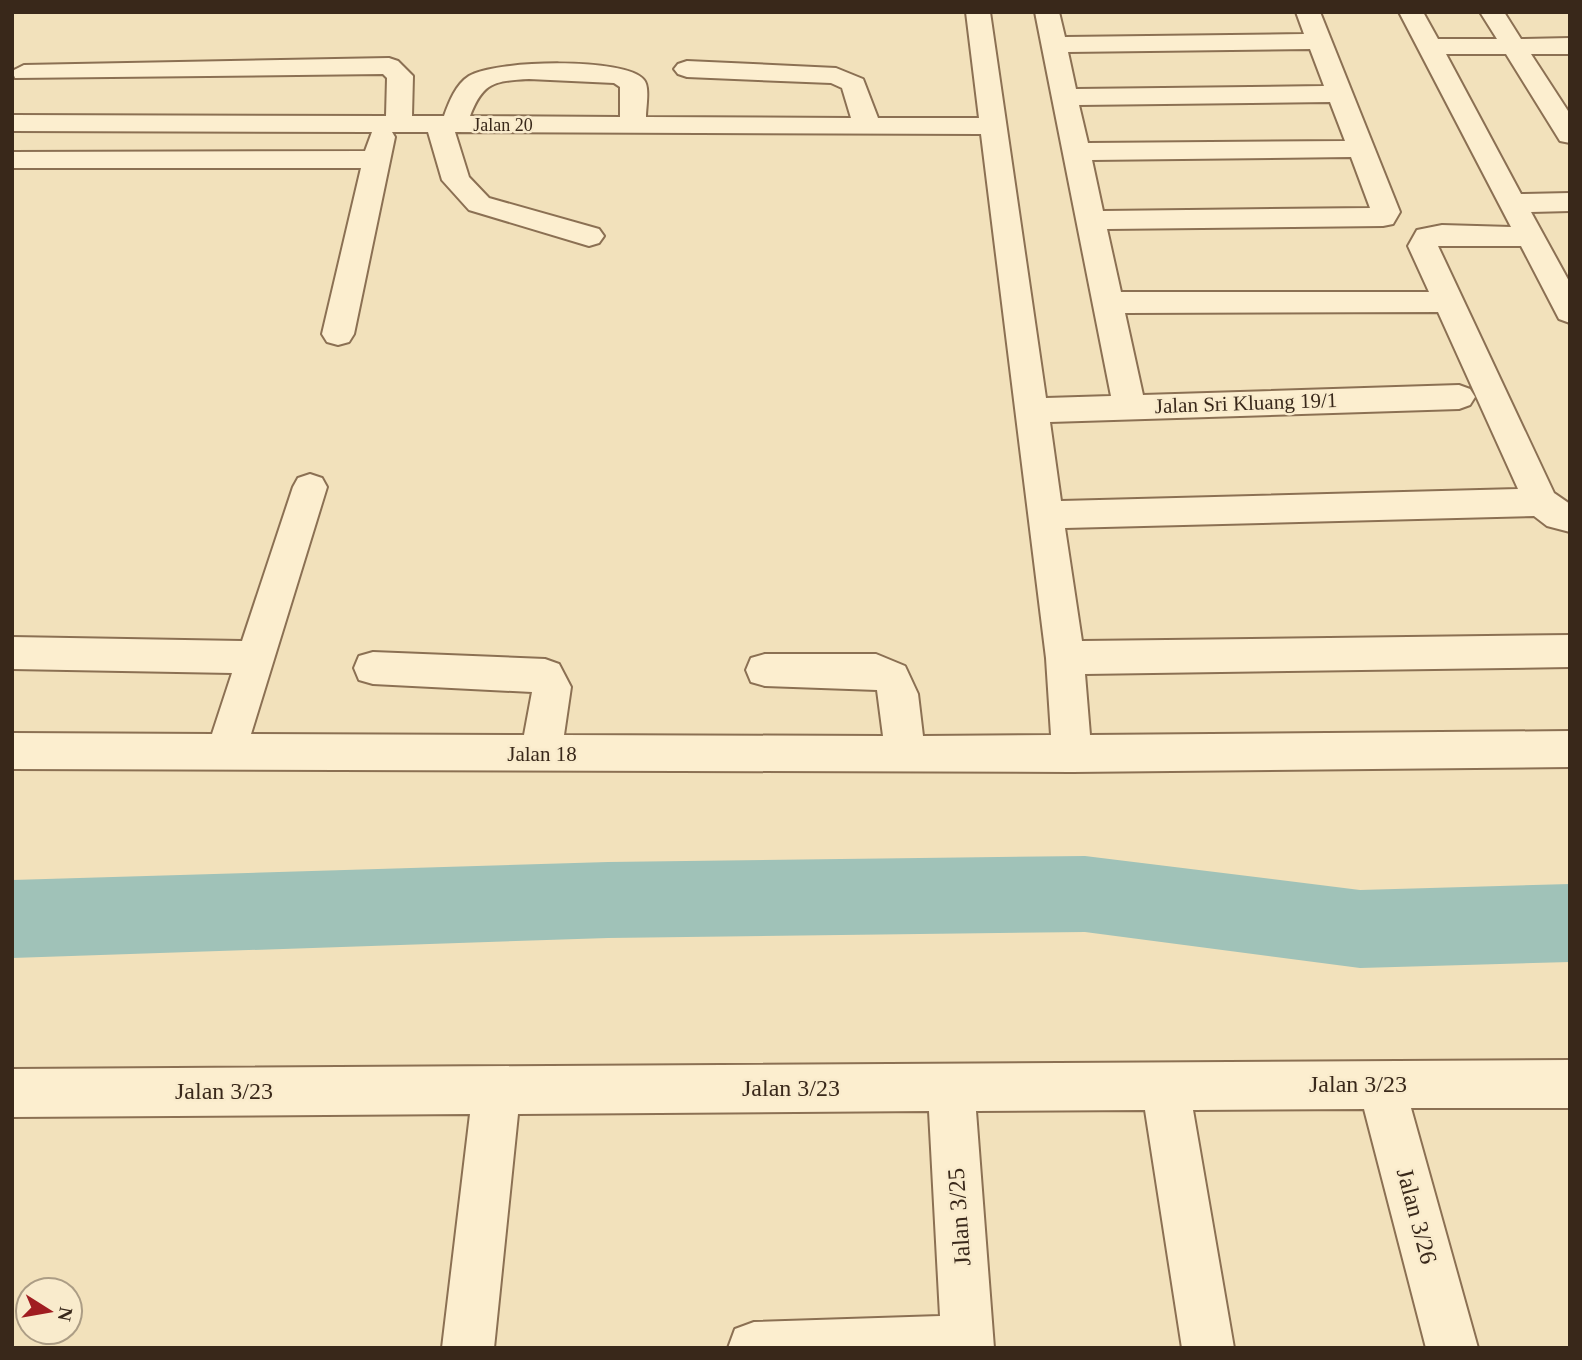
<svg xmlns="http://www.w3.org/2000/svg" width="1582" height="1360" font-family="'Times New Roman',serif">
<style>
.lines{fill:none;stroke-linecap:round;stroke-linejoin:round}
.river{fill:#a0c2b8;fill-rule:evenodd}
.minor-casing{stroke:#8b7053;stroke-width:4}
.minor{fill:#fceecf;fill-rule:evenodd}
.labels{text-anchor:middle;stroke-width:5;stroke-linejoin:round;paint-order:stroke}
.far-street-label{font-size:18px;fill:#39281a;stroke:#f9ebcc}
.street-label{font-size:21px;fill:#39281a;stroke:#f9ebcc}
.near-street-label{font-size:24px;fill:#39281a;stroke:#f9ebcc}
</style>
<rect width="100%" height="100%" fill="#f2e1bb"/>
<g class="lines">
<path class="river" d="M1085,856L1360,890L1570,884V962L1360,968L1085,932L608,938L12,958V880L608,862Z"/>
<g class="minor-casing">
<g id="minor">
<path d="M966,12H990L1046,398L1111,396L1035,12H1059L1065,37L1304,34L1296,12H1320L1400,212L1393,224L1383,226L1107,229L1121,292H1429L1408,246L1417,230L1442,225L1511,227L1399,12H1423L1438,39H1497L1480,12H1504L1521,39L1570,38V54H1531L1570,114V143L1560,141L1506,54H1446L1521,194L1570,193V211L1531,212L1570,283V323L1559,319L1521,246H1438L1554,493L1570,504V532L1547,526L1534,516L1065,528L1082,641L1570,635V667L1085,674L1090,735L1570,731V767L1072,772L12,769V733L212,734L232,673L12,669V637L242,641L293,487L298,478L310,474L322,478L327,487L251,734L524,735L532,692L373,684L359,680L354,668L359,656L373,652L545,659L559,664L571,687L564,735L883,736L877,690L765,686L751,682L746,670L751,658L765,654H876L905,666L918,694L923,736L1051,735L1046,658L981,134L455,132L469,177L489,198L599,229L604,236L599,243L589,246L469,210L442,180L428,132H392L395,137L354,334L349,342L338,345L327,342L322,334L361,168H12V152L365,151L372,132L12,131V115L386,116L387,78L383,74L15,78L12,71L24,65L389,58L398,61L413,76L412,116H444C449,102 456,84 469,76C494,60 626,57 644,80C650,87 646,107 646,117L851,118L842,88L831,83L687,77L678,74L674,69L678,64L687,61L836,68L863,79L878,118H979ZM1310,49L1324,86L1076,89L1068,52ZM529,79L614,83L620,87V117L470,116C483,82 494,81 529,79ZM1330,102L1345,141L1088,143L1079,105ZM1351,157L1370,208L1103,211L1092,160ZM1438,312L1518,489L1061,501L1050,422L1459,409L1470,405L1475,397L1470,389L1459,385L1143,395L1125,313Z"/>
<path d="M1570,1060V1108H1411L1478,1348H1426L1364,1109L1193,1110L1234,1348H1182L1145,1110L976,1111L994,1348H728L735,1329L754,1322L940,1316L929,1111L518,1114L494,1348H442L470,1114L12,1117V1069Z"/>
</g>
</g>
<use href="#minor" class="minor"/>
</g>
<g class="labels">
<g class="far-street-label">
<text x="503" y="131">Jalan 20</text>
</g>
<g class="street-label">
<text transform="translate(1246 403) rotate(-2)" y="7">Jalan Sri Kluang 19/1</text>
<text x="542" y="761">Jalan 18</text>
</g>
<g class="near-street-label">
<text x="1358" y="1092">Jalan 3/23</text>
<text x="791" y="1096">Jalan 3/23</text>
<text x="224" y="1099">Jalan 3/23</text>
<text transform="translate(1417 1216) rotate(75)" y="8">Jalan 3/26</text>
<text transform="translate(959 1217) rotate(-94)" y="8">Jalan 3/25</text>
</g>
</g>
<rect width="1582" height="1360" fill="none" stroke="#39281a" stroke-width="28"/>
<g transform="translate(49 1311) rotate(101)"><circle r="33" fill="#f9ebcc" stroke="#ac9d85" stroke-width="2"/>
<path d="M0-5L12 26L0 18L-12 26Z" fill="#a01d21"/>
<text y="-10" font-size="19" font-weight="bold" text-anchor="middle" fill="#39281a">N</text>
</g>
</svg>
